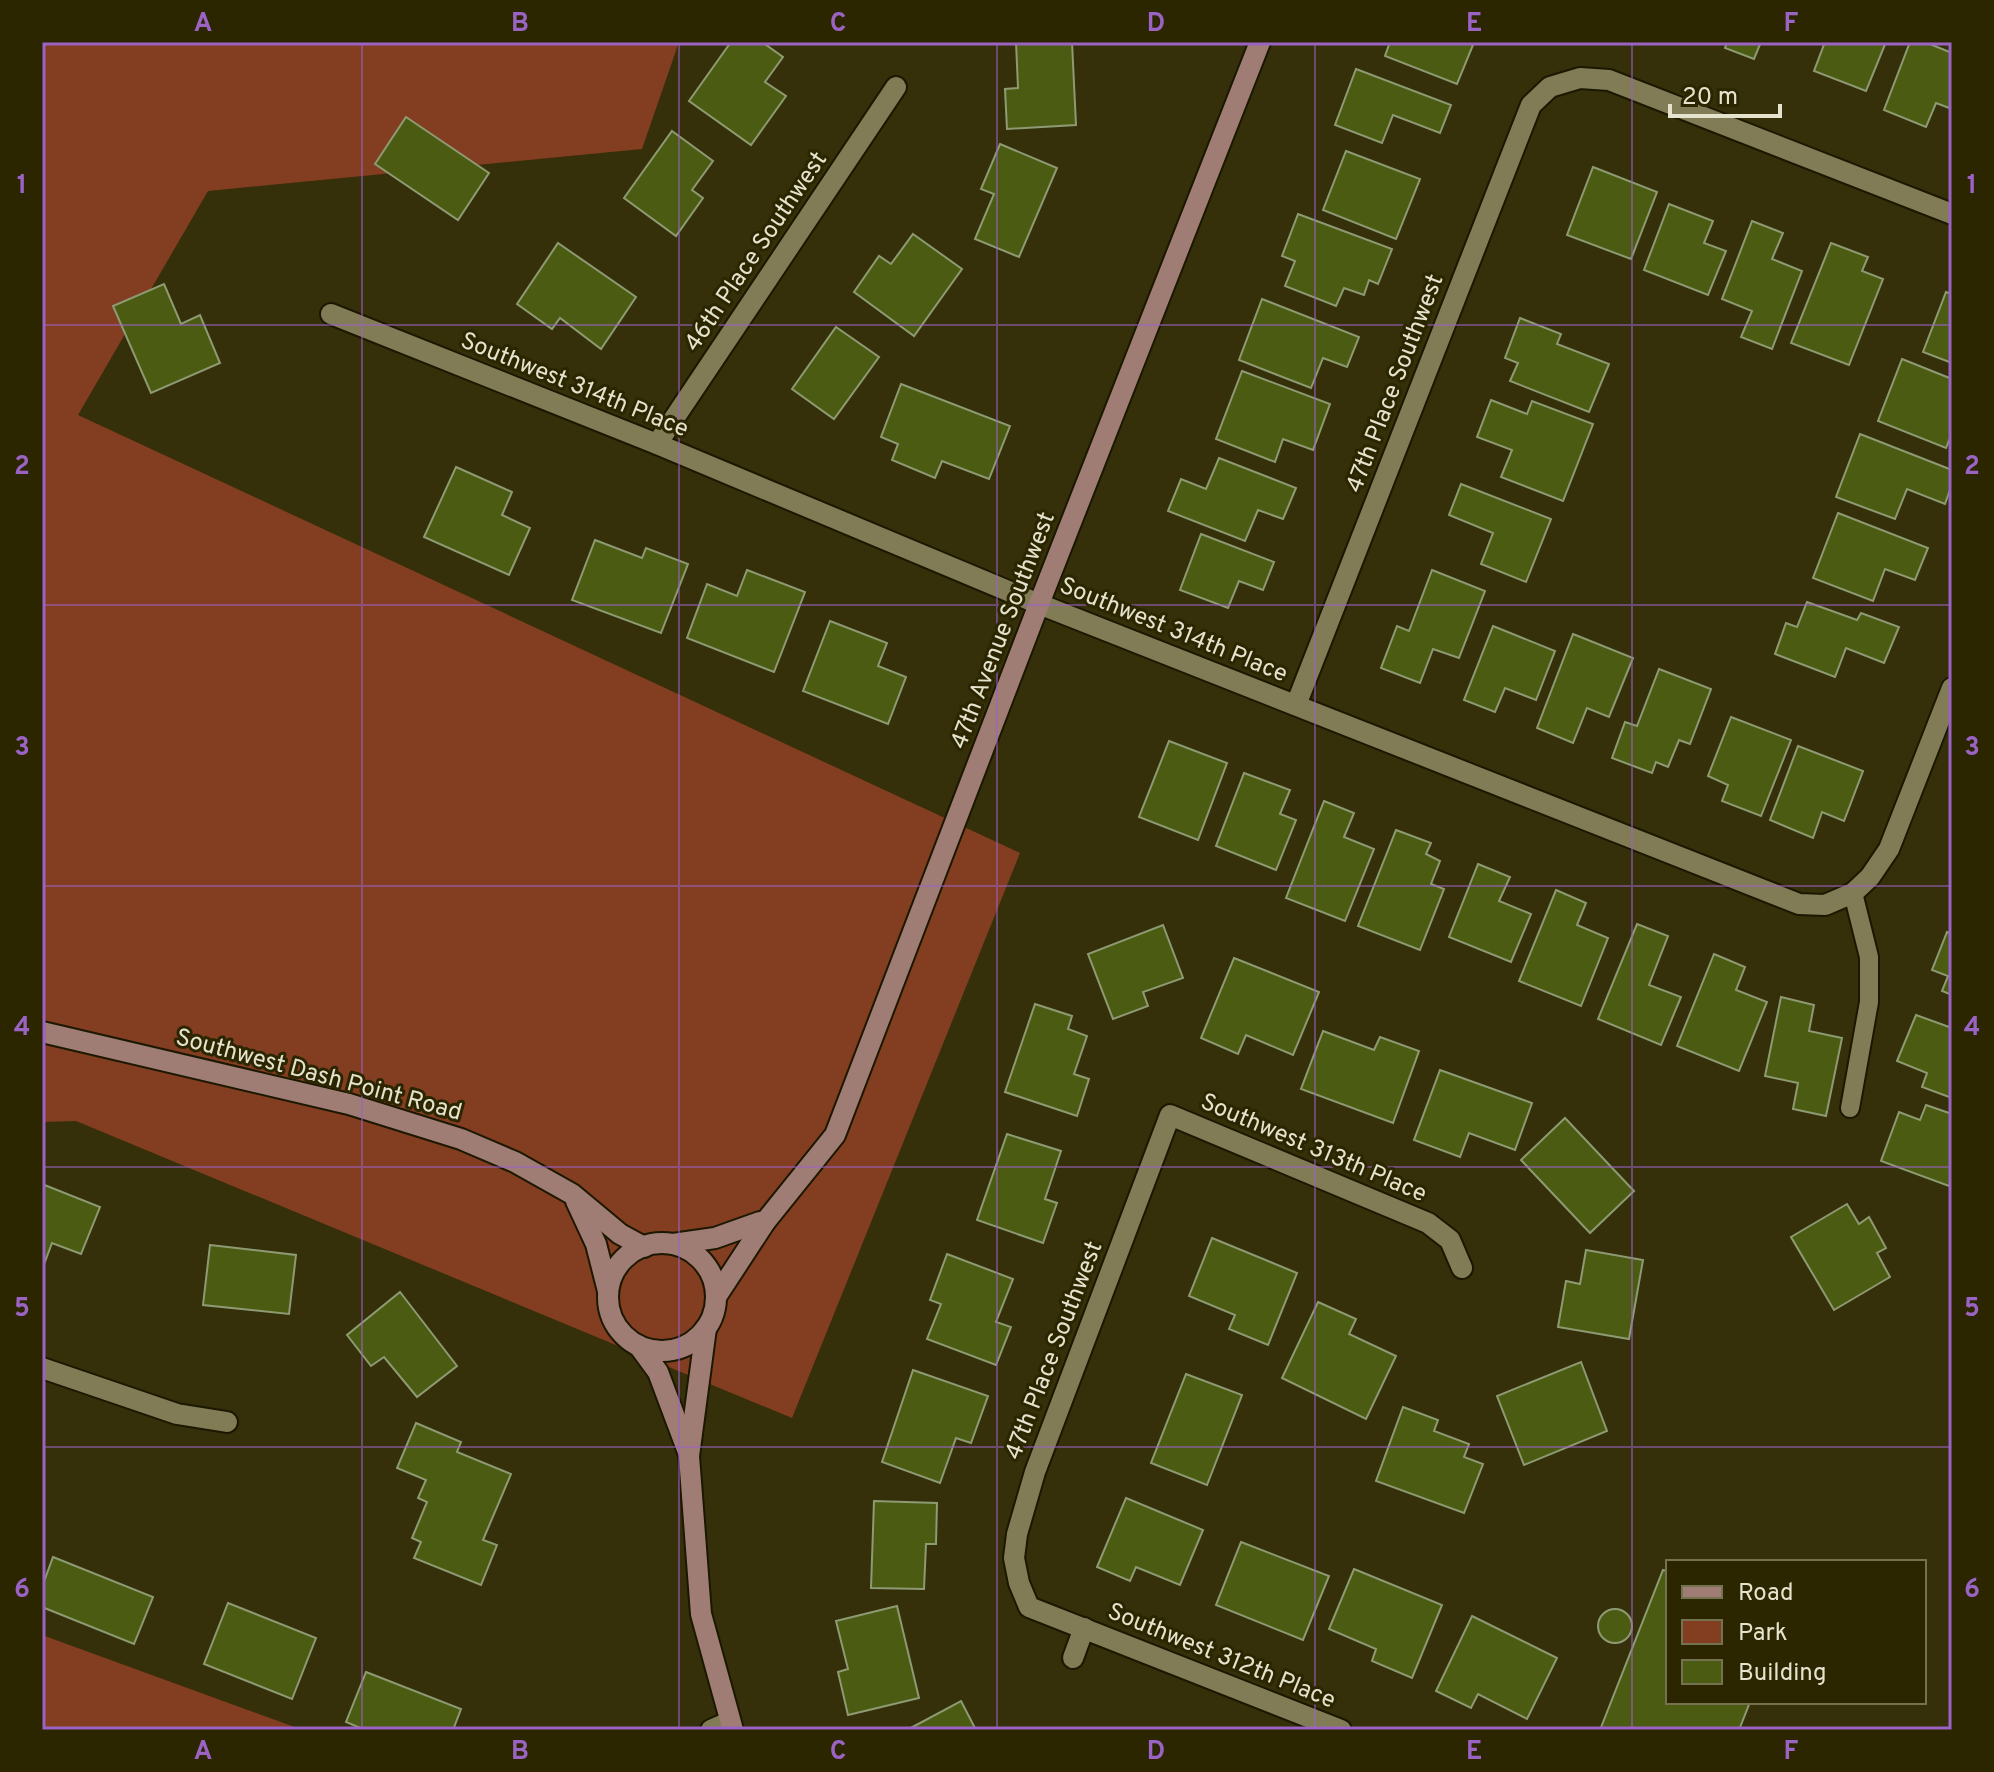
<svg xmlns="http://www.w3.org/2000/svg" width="1994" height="1772" font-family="Overpass,sans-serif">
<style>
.green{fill:#833d20}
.building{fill:#4b5c12;stroke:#8d9a73;stroke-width:2}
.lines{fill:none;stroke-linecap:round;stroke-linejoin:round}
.lane-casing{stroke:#1c1800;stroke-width:22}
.street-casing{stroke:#1c1800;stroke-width:24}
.secondary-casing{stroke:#1c1800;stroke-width:24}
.lane{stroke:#817c55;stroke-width:18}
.street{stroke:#817c55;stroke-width:20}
.secondary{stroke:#9f7d75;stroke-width:20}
.grid{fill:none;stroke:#9b63c4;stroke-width:2;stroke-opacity:0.55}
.labels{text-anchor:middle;stroke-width:6;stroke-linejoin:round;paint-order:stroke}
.street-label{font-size:24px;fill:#e5e3ce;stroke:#2b2600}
.neatline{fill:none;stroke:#9b63c4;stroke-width:3}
.grid-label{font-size:26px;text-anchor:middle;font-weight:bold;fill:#9b63c4}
</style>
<rect width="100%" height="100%" fill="#353009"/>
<g class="green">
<path d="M42,42H679L642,149L208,191L78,415L1020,853L792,1418L76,1121L42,1122Z"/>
<path d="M42,1635L303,1730H42Z"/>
</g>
<g class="building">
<path d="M731,42H762L783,57L765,82L786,96L751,145L689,101Z"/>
<path d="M1016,42H1072L1076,125L1007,129L1005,89L1018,88Z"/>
<path d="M1390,42H1467L1473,45L1457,84L1385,56Z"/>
<path d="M1727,42H1761L1754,59L1725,48Z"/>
<path d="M1825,42H1886L1866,91L1814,71Z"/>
<path d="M1910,42H1925L1952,53V109L1936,103L1926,127L1884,110Z"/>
<path d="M1356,69L1451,105L1440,133L1393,115L1382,143L1335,125Z"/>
<path d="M406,117L489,173L458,220L375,164Z"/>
<path d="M672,131L713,161L692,190L703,198L676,236L624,198Z"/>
<path d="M1000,144L1057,168L1019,257L975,239L994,194L981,189Z"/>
<path d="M1346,151L1420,179L1396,239L1323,210Z"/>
<path d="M1593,167L1657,192L1631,259L1567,235Z"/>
<path d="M1669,204L1713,221L1704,243L1726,251L1708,295L1644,270Z"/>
<path d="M1298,214L1392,249L1378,284L1369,280L1364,295L1344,288L1336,306L1285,286L1295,261L1282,256Z"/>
<path d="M1752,221L1783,233L1772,259L1802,271L1772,349L1741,337L1752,311L1722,299Z"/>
<path d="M913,234L962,269L914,336L854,292L879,256L891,264Z"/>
<path d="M558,243L636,297L601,349L560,318L552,329L517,304Z"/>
<path d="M1831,243L1868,257L1862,271L1883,279L1849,365L1791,343Z"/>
<path d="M164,284L181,324L200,315L220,363L151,393L113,306Z"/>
<path d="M1946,292L1952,294V363L1923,352Z"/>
<path d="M1262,299L1359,337L1347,367L1323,358L1311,388L1239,360Z"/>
<path d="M1520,318L1561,334L1557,344L1609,364L1589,412L1510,381L1518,363L1505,358Z"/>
<path d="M836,327L879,357L834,419L792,389Z"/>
<path d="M1902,359L1952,379V433L1946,448L1878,421Z"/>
<path d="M1242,371L1330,404L1313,450L1283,439L1275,462L1216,439Z"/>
<path d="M901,384L1010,426L989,479L942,461L935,478L892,460L898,444L881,437Z"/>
<path d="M1491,400L1527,414L1532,401L1593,424L1563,501L1501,477L1512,450L1477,437Z"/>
<path d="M1860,434L1952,470V484L1945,504L1907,489L1895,519L1836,497Z"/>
<path d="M1219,458L1296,488L1283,519L1258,510L1245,541L1168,511L1181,479L1206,489Z"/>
<path d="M456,467L512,492L502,515L530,528L509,575L424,537Z"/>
<path d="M1461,484L1551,519L1526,582L1481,564L1493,533L1449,515Z"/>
<path d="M1838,513L1928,548L1915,580L1885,569L1873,601L1813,578Z"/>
<path d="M1201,534L1274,562L1263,590L1239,581L1228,608L1180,590Z"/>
<path d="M595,540L642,558L646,548L688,564L661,633L572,600Z"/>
<path d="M747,570L805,592L774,672L687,638L707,584L737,596Z"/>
<path d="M1432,570L1485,591L1459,658L1433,649L1420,683L1381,668L1397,626L1409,631Z"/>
<path d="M1807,602L1857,620L1861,613L1899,627L1884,663L1846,648L1835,677L1775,654L1786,623L1797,627Z"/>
<path d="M830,621L887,643L878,666L906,677L888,724L803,691Z"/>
<path d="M1493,626L1555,651L1536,700L1505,688L1495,712L1464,700Z"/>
<path d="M1573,634L1633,658L1609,717L1587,708L1573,743L1537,728Z"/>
<path d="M1659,669L1711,689L1690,744L1679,740L1668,767L1656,762L1652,773L1612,758L1625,722L1637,726Z"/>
<path d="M1731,717L1791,740L1761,816L1722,801L1728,785L1708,776Z"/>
<path d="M1169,741L1227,763L1198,840L1139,817Z"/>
<path d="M1798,746L1863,771L1844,821L1822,812L1813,838L1770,820Z"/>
<path d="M1244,773L1290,790L1280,814L1296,820L1276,870L1216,846Z"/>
<path d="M1324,801L1354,813L1344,837L1374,849L1345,921L1286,898Z"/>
<path d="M1396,830L1431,843L1426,854L1440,861L1431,884L1444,889L1420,950L1358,926Z"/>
<path d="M1478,864L1510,877L1499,901L1531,914L1511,962L1449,937Z"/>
<path d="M1556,890L1586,903L1577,925L1608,938L1581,1006L1519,981Z"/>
<path d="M1637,924L1668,936L1649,985L1681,997L1661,1045L1598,1019Z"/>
<path d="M1163,925L1183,978L1143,992L1148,1006L1113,1019L1088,954Z"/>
<path d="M1947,932L1952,934V995L1942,991L1948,976L1932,970Z"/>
<path d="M1714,954L1745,967L1736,990L1767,1002L1739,1071L1677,1046Z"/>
<path d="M1234,958L1319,992L1293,1055L1246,1035L1238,1054L1201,1038Z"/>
<path d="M1781,997L1814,1005L1809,1031L1842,1038L1826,1116L1793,1109L1798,1083L1765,1076Z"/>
<path d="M1035,1004L1072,1016L1068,1029L1087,1036L1074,1074L1089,1079L1077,1116L1005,1092Z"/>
<path d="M1916,1015L1952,1028V1098L1922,1087L1927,1073L1897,1061Z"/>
<path d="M1323,1031L1374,1050L1380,1037L1419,1051L1393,1123L1301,1089Z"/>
<path d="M1440,1070L1532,1103L1515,1150L1469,1133L1460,1157L1414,1140Z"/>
<path d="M1926,1105L1952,1114V1178L1949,1186L1881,1161L1899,1112L1920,1120Z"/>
<path d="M1565,1118L1634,1191L1590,1233L1521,1160Z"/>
<path d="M1007,1134L1061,1151L1045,1199L1057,1203L1043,1243L977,1220Z"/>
<path d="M42,1184L100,1207L81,1254L52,1243L43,1267Z"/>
<path d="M1847,1204L1859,1224L1869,1217L1886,1248L1877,1253L1890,1277L1834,1310L1791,1237Z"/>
<path d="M1212,1238L1297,1273L1268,1345L1229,1329L1235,1315L1189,1296Z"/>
<path d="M210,1245L296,1255L289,1314L203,1305Z"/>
<path d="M1586,1250L1643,1260L1629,1339L1558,1327L1566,1281L1580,1284Z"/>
<path d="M947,1254L1013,1279L996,1322L1011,1327L996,1365L927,1339L941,1304L930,1300Z"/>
<path d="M400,1292L457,1366L417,1397L384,1357L371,1366L347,1335Z"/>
<path d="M1318,1302L1356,1319L1349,1334L1396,1356L1366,1419L1282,1378Z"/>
<path d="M1581,1362L1607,1431L1524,1465L1497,1396Z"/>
<path d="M913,1370L988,1396L971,1443L956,1438L940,1483L882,1462Z"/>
<path d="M1186,1374L1242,1395L1207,1485L1151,1463Z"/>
<path d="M1403,1407L1438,1420L1434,1431L1469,1444L1464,1457L1483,1464L1464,1513L1376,1481Z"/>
<path d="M416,1423L461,1442L457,1452L511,1474L483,1540L497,1545L481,1585L414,1558L421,1542L412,1538L427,1502L418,1498L426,1480L397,1468Z"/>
<path d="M1126,1498L1203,1530L1180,1585L1136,1567L1130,1581L1097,1567Z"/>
<path d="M874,1501L937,1503L936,1544H926L924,1589L871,1588Z"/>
<path d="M1241,1542L1329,1576L1303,1640L1216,1605Z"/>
<path d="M53,1557L153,1597L134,1644L42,1607V1587Z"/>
<path d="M1354,1569L1442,1605L1412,1678L1372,1661L1376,1649L1329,1629Z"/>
<path d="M1663,1570L1668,1571V1702H1750L1739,1730H1600Z"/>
<path d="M228,1603L316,1638L292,1699L204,1664Z"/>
<path d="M897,1606L919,1698L848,1715L838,1672L848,1669L836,1621Z"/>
<circle cx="1615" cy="1626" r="17"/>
<path d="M1472,1616L1557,1658L1527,1719L1478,1694L1471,1708L1436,1691Z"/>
<path d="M366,1672L461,1709L453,1730H365L346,1722Z"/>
<path d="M961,1701L976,1730H907Z"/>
</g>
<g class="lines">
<g class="lane-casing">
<path id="lane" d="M1850,1108L1869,1002V957L1853,893"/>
</g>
<g class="street-casing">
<g id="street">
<path d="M331,314L657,444L1039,604L1799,904L1825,905L1853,893L1870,877L1889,849L1952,688"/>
<path d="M657,444L896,87"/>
<path d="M1296,705L1531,105L1550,87L1580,78L1609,80L1952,214"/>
<path d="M42,1368L177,1414L227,1422"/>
<path d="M1073,1658L1084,1628"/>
<path d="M711,1730L729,1722"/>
<path d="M1341,1730L1029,1607L1019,1583L1014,1558L1017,1534L1035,1472L1170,1115L1428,1223L1450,1240L1462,1268"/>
</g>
</g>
<g class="secondary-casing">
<g id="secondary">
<path d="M42,1032L349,1104L461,1139L515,1162L572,1194L620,1234L644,1247"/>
<path d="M576,1201L596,1244L608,1291"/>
<circle cx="662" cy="1297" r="54"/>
<path d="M673,1244L715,1238L760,1222H765"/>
<path d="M716,1297L765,1222L835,1135L1039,604L1260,42"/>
<path d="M706,1328L689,1456L701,1614L733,1730"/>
<path d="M639,1346L658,1372L688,1452"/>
</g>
</g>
<use href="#lane" class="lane"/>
<use href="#street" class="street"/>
<use href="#secondary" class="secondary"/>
</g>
<path class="grid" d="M362,42V1730M679,42V1730M997,42V1730M1315,42V1730M1632,42V1730M42,325H1952M42,605H1952M42,886H1952M42,1167H1952M42,1447H1952"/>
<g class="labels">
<g class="street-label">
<text transform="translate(755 251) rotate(-56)" y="8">46th Place Southwest</text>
<text transform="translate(1394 383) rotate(-69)" y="8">47th Place Southwest</text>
<text transform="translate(575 384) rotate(22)" y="8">Southwest 314th Place</text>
<text transform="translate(1174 629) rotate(22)" y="8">Southwest 314th Place</text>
<text transform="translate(1002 630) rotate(-69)" y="8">47th Avenue Southwest</text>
<text transform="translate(319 1074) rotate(15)" y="8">Southwest Dash Point Road</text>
<text transform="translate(1314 1147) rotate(23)" y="8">Southwest 313th Place</text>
<text transform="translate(1053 1350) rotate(-69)" y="8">47th Place Southwest</text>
<text transform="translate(1222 1655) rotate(22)" y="8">Southwest 312th Place</text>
</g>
</g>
<rect width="1994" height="1772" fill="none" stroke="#2b2600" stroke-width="88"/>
<rect x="1666" y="1560" width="260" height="144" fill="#2b2600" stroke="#757252" stroke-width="2"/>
<rect x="1682" y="1586" width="40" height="12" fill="#9f7d75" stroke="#757252" stroke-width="2"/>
<text x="1738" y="1600" font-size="24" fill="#e5e3ce">Road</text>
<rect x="1682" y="1620" width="40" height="24" fill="#833d20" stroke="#757252" stroke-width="2"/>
<text x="1738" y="1640" font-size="24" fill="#e5e3ce">Park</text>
<rect x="1682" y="1660" width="40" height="24" fill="#4b5c12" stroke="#757252" stroke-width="2"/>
<text x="1738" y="1680" font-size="24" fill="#e5e3ce">Building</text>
<path d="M1670 104v12h110v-12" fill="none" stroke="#e5e3ce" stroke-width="4"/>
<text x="1682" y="104" font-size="24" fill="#e5e3ce" stroke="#2b2600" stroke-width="6" paint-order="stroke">20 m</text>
<rect x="44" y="44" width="1906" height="1684" class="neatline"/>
<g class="grid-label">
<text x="203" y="31">A</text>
<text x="520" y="31">B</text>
<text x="838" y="31">C</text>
<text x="1156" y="31">D</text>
<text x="1474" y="31">E</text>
<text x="1791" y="31">F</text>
<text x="22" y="193">1</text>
<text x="1972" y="193">1</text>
<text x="22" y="474">2</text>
<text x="1972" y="474">2</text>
<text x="22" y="755">3</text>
<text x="1972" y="755">3</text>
<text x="22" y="1035">4</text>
<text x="1972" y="1035">4</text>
<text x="22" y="1316">5</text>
<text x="1972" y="1316">5</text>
<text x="22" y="1597">6</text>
<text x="1972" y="1597">6</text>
<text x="203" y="1759">A</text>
<text x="520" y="1759">B</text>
<text x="838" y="1759">C</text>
<text x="1156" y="1759">D</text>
<text x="1474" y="1759">E</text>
<text x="1791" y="1759">F</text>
</g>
</svg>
